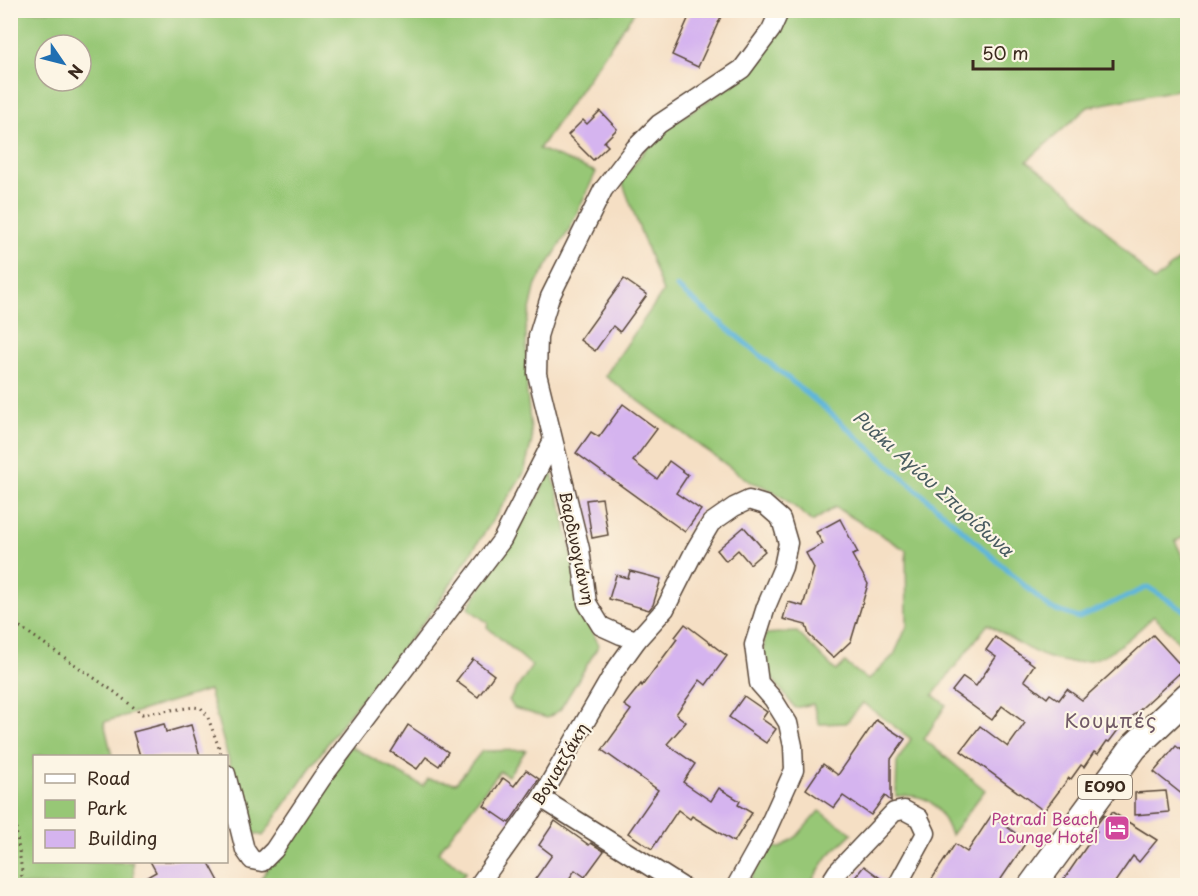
<svg xmlns="http://www.w3.org/2000/svg" width="1198" height="896" font-family="'Playpen Sans',sans-serif">
<style>
.green{fill:#97c776;stroke:#69784a;stroke-width:1.5;fill-rule:evenodd}
.lines{fill:none;stroke-linecap:round;stroke-linejoin:round}
.stream{stroke:#5fb6dc;stroke-width:5}
.building{fill:#d5b4ef}
.street-casing{stroke:#574537;stroke-width:21}
.primary-casing{stroke:#574537;stroke-width:30}
.path{stroke:#574537;stroke-width:3;stroke-dasharray:1.5 4.5;stroke-linecap:butt}
.street{stroke:#fff;stroke-width:18}
.primary{stroke:#fff;stroke-width:27}
.labels{text-anchor:middle;stroke-width:4.5;stroke-linejoin:round;paint-order:stroke}
.shield{fill:#fcf5e5;stroke:#75675a;stroke-width:1.5}
.shield-label{font-size:15px;font-weight:bold;fill:#3b2a1e}
.street-label{font-size:16px;fill:#3b2a1e;stroke:#fcf5e5}
.hotel-label{font-size:16px;fill:#b23c85;stroke:#fcf5e5;text-anchor:end}
.water-label{font-size:18px;font-style:italic;fill:#485b60;stroke:#fcf5e5}
.quarter-label{font-size:20px;letter-spacing:1.5px;fill:#715a67;stroke:#fcf5e5}
</style>
<rect width="100%" height="100%" fill="#fcf5e5"/>
<filter id="ink" filterUnits="userSpaceOnUse"><feTurbulence type="fractalNoise" baseFrequency=".0167" numOctaves="2"/><feDisplacementMap in="SourceGraphic" scale="12" xChannelSelector="R" yChannelSelector="G"/><feConvolveMatrix kernelMatrix="1 2 1 2 8 2 1 2 1" color-interpolation-filters="sRGB"/></filter>
<filter id="wash" filterUnits="userSpaceOnUse"><feTurbulence type="fractalNoise" baseFrequency=".008" numOctaves="4" result="noise"/><feDisplacementMap in="SourceGraphic" scale="24" xChannelSelector="R" yChannelSelector="G"/><feGaussianBlur stdDeviation="1.35" result="paint"/><feColorMatrix in="noise" values="0 0 0 0 0 0 0 0 0 0 0 0 0 0 0 0 0 1.4 0 .05"/><feComposite in="paint" operator="in"/></filter>
<g filter="url(#wash)">
<rect width="100%" height="100%" fill="#f5dfc4"/>
<g class="green">
<path d="M10,11H635L539,149L596,172L569,230L536,284L526,327L527,393L532,440L524,473L434,609L342,723L263,836L249,832L209,690L104,722L112,756H34V862H133L134,882L136,885H11ZM45,45H81V81H45Z"/>
<path d="M788,11H1187V88L1088,107L1027,161L1070,193L1154,281L1187,253L1188,535L1175,541L1187,565V651L1154,616C1143,626 1132,637 1119,646C1071,682 1030,651 988,624L933,695L946,705L924,739L985,790L951,835C939,806 930,792 896,796L897,762L911,739L863,703L846,723L819,724L813,704L795,708L762,665L765,634L797,632L836,671L845,663L868,680L894,655L907,626L906,550L835,507L812,522C794,506 774,487 750,482L605,376L663,292L622,181L641,155L661,131L746,76Z"/>
<path d="M550,467L563,512L583,614L599,645L560,710L547,718L514,708L509,700L532,666L487,627L488,623L468,608L539,495Z"/>
<path d="M350,746L423,786L428,779L456,783L482,751L526,750L508,776L500,771L438,852L466,872L456,885L256,886Z"/>
<path d="M819,811L852,833L828,856L809,885L747,886L767,846L780,848L797,836Z"/>
</g>
<g class="lines">
<path class="stream" d="M677,287L828,411L1050,608L1079,618L1148,587L1188,613"/>
</g>
<g id="blocks">
<g class="building">
<path d="M692,10H724L698,67L672,55Z"/>
<path d="M600,111L617,129L604,142L608,146L593,160L568,135L583,120L587,124Z"/>
<path d="M624,279L647,295L620,332L613,326L595,351L580,340Z"/>
<path d="M623,404L657,429L633,461L657,479L669,461L688,475L676,493L701,510L685,532L576,453L591,432L599,437Z"/>
<path d="M602,498L608,535L592,538L586,500Z"/>
<path d="M840,519L858,553L852,555L868,584L851,641L833,658L809,635L806,625L783,619L788,602L803,606L814,568L806,553L823,544L816,532Z"/>
<path d="M744,527L765,551L750,564L738,550L726,561L717,550Z"/>
<path d="M630,571L661,579L653,605L649,610L609,599L616,575L628,578Z"/>
<path d="M685,624L727,656L706,685L700,680L676,714L686,722L667,744L695,764L683,782L711,801L719,788L740,801L738,805L752,813L734,842L692,816L690,819L678,810L652,849L628,833L658,790L602,750L631,710L624,705L641,684L642,686L677,639L675,637Z"/>
<path d="M1153,635L1184,669L1118,730L1109,742L1107,741L1098,754L1094,752L1084,767L1081,765L1071,779L1069,778L1044,811L961,751L980,726L1008,747L1025,723L1002,706L992,720L952,691L963,677L976,686L996,657L986,650L995,637L1034,665L1024,680L1047,698L1050,694L1059,700L1067,689L1082,700Z"/>
<path d="M473,659L494,675L478,697L456,681Z"/>
<path d="M744,696L767,712L762,719L776,729L766,743L729,717Z"/>
<path d="M876,720L905,739L891,759V801L885,796L871,815L843,796L834,808L806,789L823,764L838,775Z"/>
<path d="M164,724L166,732L191,725L200,756H140L133,732Z"/>
<path d="M408,725L448,752L439,766L426,757L417,769L391,752Z"/>
<path d="M1176,746L1188,755V799L1154,772Z"/>
<path d="M526,770L539,779L509,823L484,806L503,778L514,786Z"/>
<path d="M1166,791L1169,812L1135,815V793Z"/>
<path d="M1112,812L1157,840L1139,862L1133,856L1113,885H1060L1097,831L1094,828L1104,815L1108,818Z"/>
<path d="M991,816L1027,841L997,885H928L955,844L967,852Z"/>
<path d="M555,821L589,845L591,843L604,851L585,877L575,870L565,885H531L552,855L539,845Z"/>
<path d="M150,861H208L221,885H133L156,872Z"/>
<path d="M864,866L887,883L886,885H849Z"/>
</g>
</g>
</g>
<g filter="url(#ink)">
<use href="#blocks" fill-opacity="0" stroke="#574537" stroke-width="1.5"/>
<g class="lines">
<g class="street-casing">
<g id="street">
<path d="M226,774L245,850L252,860L262,862L274,850L322,778L502,540L552,442"/>
<path d="M541,798L681,886"/>
<path d="M478,886L541,798L614,672L637,640"/>
<path d="M736,886L765,834L794,770L793,746L788,723L773,699L759,683L754,645L766,607L783,567L788,543L781,519L765,505L749,500L734,507L711,523L695,550L665,609L637,640L621,635L601,626L587,603L580,549L537,374L538,336L550,297L603,190L635,148L659,124L742,69L771,30L780,10"/>
<path d="M828,886L837,872L894,812L904,810L919,818L926,833L897,886"/>
</g>
</g>
<g class="primary-casing">
<path id="primary" d="M1032,886L1134,747L1188,696"/>
</g>
<g class="path">
<path d="M10,620L116,693L142,714L194,707L201,708L207,715L222,756"/>
<path d="M1179,675L1188,666"/>
<path d="M10,786L22,872L21,886"/>
</g>
<use href="#street" class="street"/>
<use href="#primary" class="primary"/>
</g>
</g>
<defs>
<g id="hotel-square" transform="scale(1.35)"><rect x="-9" y="-9" width="18" height="18" rx="4" fill="#d1479c" stroke="#fcf5e5"/><path d="M-6-4.5h1.5V1H6V5H4.5V3h-9V5H-6ZM-4 0a1.8 1.8 0 1 1 3.6 0ZM.5 0V-2.5h3Q6-2.5 6 0Z" fill="#fff"/></g>
</defs>
<g fill-rule="evenodd">
<use href="#hotel-square" x="1117" y="828"/>
</g>
<g class="labels">
<rect class="shield" x="1078" y="775" width="54" height="24" rx="4.5"/>
<g class="shield-label">
<text x="1105" y="792">ΕΟ90</text>
</g>
<g class="street-label">
<text transform="translate(577 548) rotate(78)" y="6">Βαρδινογιάννη</text>
<text transform="translate(560 764) rotate(-59)" y="6">Βογιατζάκη</text>
</g>
<g class="hotel-label">
<text x="1098" y="825">Petradi Beach<tspan x="1098" dy="18">Lounge Hotel</tspan></text>
</g>
<g class="water-label">
<text transform="translate(933 484) rotate(42)" y="6">Ρυάκι Αγίου Σπυρίδωνα</text>
</g>
<g class="quarter-label">
<text x="1111" y="728">Κουμπές</text>
</g>
</g>
<rect width="1198" height="896" fill="none" stroke="#fcf5e5" stroke-width="36"/>
<rect x="33" y="755" width="195" height="108" fill="#fcf5e5" stroke="#afa495" stroke-width="1.5"/>
<rect x="45" y="774" width="30" height="9" fill="#ffffff" stroke="#afa495" stroke-width="1.5"/>
<text x="87" y="785" font-size="18" fill="#3b2a1e">Road</text>
<rect x="45" y="800" width="30" height="18" fill="#97c776" stroke="#afa495" stroke-width="1.5"/>
<text x="87" y="815" font-size="18" fill="#3b2a1e">Park</text>
<rect x="45" y="830" width="30" height="18" fill="#d5b4ef" stroke="#afa495" stroke-width="1.5"/>
<text x="87" y="845" font-size="18" fill="#3b2a1e">Building</text>
<g transform="translate(63 63) rotate(125)"><circle r="28" fill="#fcf5e5" stroke="#afa495" stroke-width="1.5"/>
<path d="M0-4.5L10 22L0 15L-10 22Z" fill="#1f6fb2"/>
<text y="-9" font-size="16" font-weight="bold" text-anchor="middle" fill="#3b2a1e">N</text>
</g>
<path d="M973 60v9h140v-9" fill="none" stroke="#3b2a1e" stroke-width="3"/>
<text x="982" y="60" font-size="18" fill="#3b2a1e" stroke="#fcf5e5" stroke-width="4.5" paint-order="stroke">50 m</text>
</svg>
